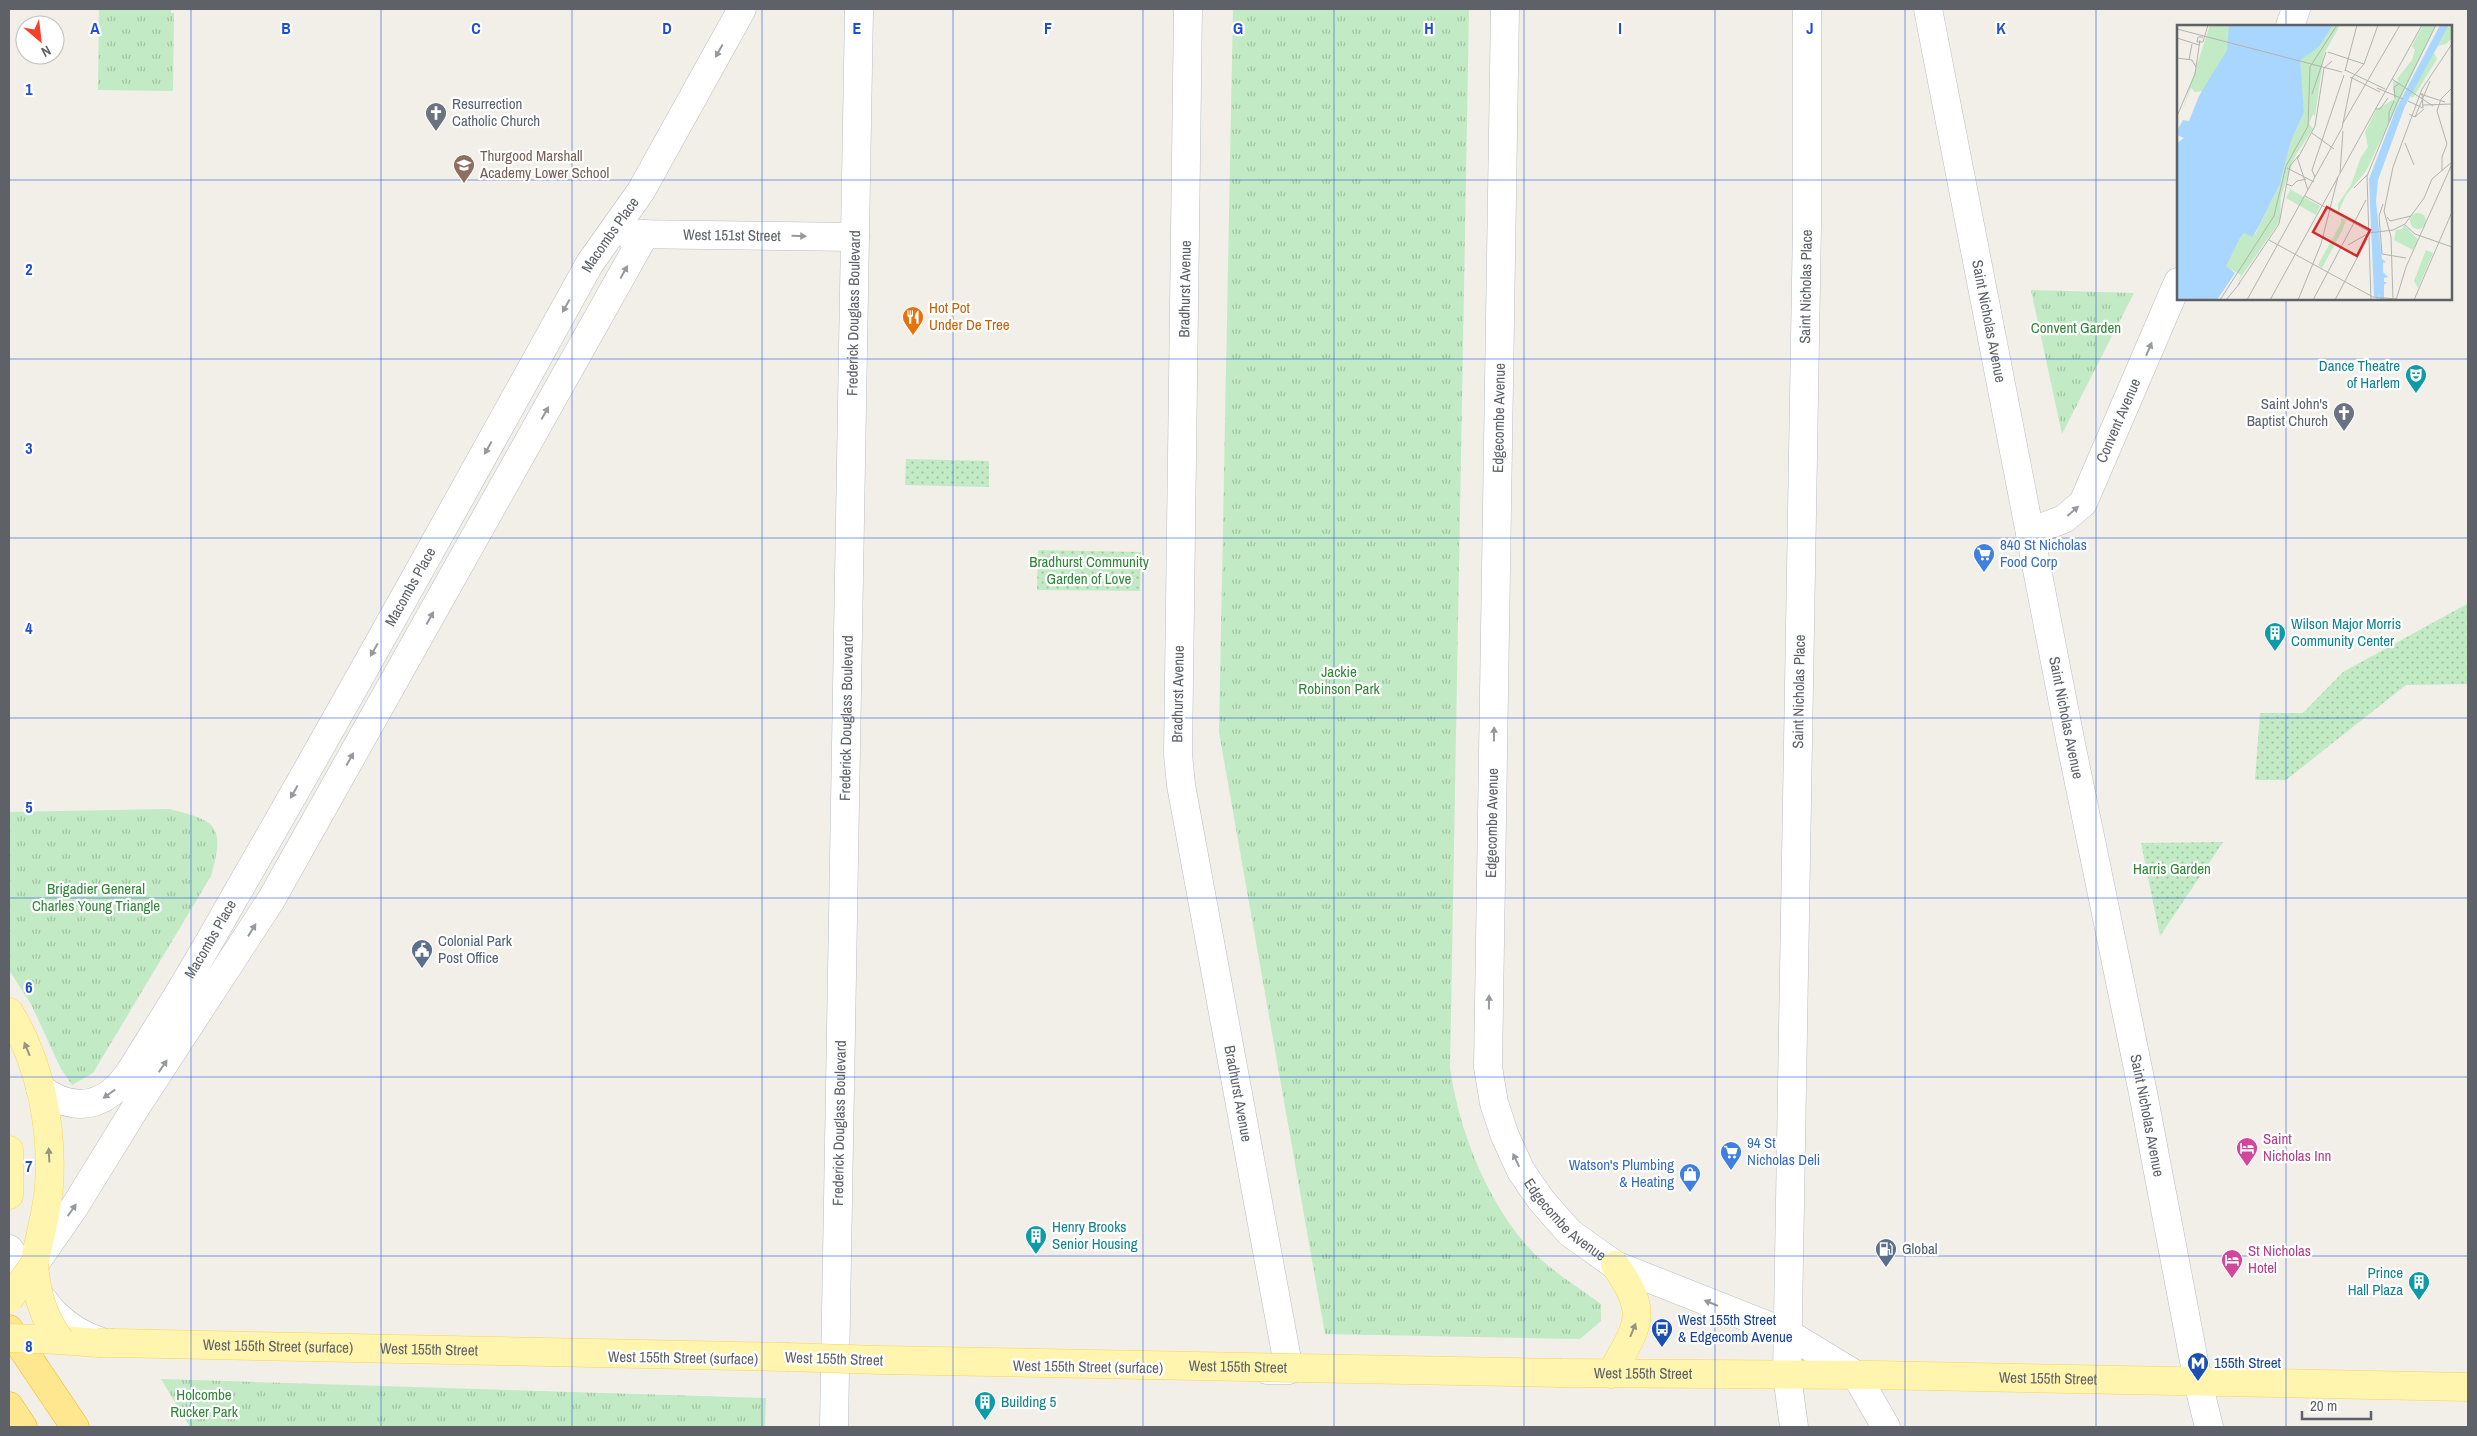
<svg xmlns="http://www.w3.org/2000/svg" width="2477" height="1436" font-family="'Archivo Narrow',sans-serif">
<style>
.park{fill:url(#park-tufts)}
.garden{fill:url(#garden-dots)}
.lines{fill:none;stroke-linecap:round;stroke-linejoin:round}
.secondary-casing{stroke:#babdc3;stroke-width:29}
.primary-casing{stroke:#fcd455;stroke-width:29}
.highway-casing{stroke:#f8b500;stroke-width:29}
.secondary{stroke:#fff;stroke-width:28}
.primary{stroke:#fff5ae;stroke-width:28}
.highway{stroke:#ffe790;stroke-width:28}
.primary-bridge-casing{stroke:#fcd455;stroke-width:29;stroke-linecap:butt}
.primary-bridge{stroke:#fff5ae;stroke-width:28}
.oneway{fill:#96999d}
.oneway2{fill:#969580}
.grid{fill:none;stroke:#1d4ed8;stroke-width:1;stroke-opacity:0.55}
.labels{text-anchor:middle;stroke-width:4.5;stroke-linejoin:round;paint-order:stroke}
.worship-label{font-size:15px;fill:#5b616d;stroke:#fff;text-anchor:start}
.education-label{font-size:15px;fill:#785e54;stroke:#fff;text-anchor:start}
.street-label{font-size:15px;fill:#5e6268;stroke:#fff}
.food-label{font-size:15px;fill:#c56008;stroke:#fff;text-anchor:start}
.park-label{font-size:15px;fill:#2f8637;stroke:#fff}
.culture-label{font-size:15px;fill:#0d838f;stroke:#fff;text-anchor:start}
.shop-label{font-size:15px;fill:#366cbe;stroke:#fff;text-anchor:start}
.service-label{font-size:15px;fill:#4e5e75;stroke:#fff;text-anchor:start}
.hotel-label{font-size:15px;fill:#b23c85;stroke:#fff;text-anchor:start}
.transit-label{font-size:15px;fill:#164399;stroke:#fff;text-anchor:start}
.inset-road{fill:none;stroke:#b2b3b0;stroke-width:1}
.view{fill:#d62828;fill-opacity:0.15;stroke:#d62828;stroke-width:2.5}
.inset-edge{fill:none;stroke:#5e6268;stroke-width:2.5}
.grid-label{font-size:16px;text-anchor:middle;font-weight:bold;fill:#1d4ed8;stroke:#fff;stroke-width:4.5;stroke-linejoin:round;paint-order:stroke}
</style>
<defs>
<pattern id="park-tufts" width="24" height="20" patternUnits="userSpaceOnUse" patternTransform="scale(1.25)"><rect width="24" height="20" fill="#c2eac4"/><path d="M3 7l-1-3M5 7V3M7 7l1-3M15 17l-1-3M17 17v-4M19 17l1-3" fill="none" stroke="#a1c1a3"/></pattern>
<pattern id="garden-dots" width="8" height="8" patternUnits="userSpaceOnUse" patternTransform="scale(1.25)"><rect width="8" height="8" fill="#c2eac4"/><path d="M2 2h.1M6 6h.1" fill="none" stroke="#a1c1a3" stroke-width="1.8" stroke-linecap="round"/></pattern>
</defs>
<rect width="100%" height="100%" fill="#f1efe7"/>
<g class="park">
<path d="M99,9H171V13H174L173,91L98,90Z"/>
<path d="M1233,9H1469L1450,1068C1459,1130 1486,1200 1529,1248C1549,1270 1577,1286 1601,1304V1321L1580,1339L1325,1334L1219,732Z"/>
<path d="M2031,290L2134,293L2062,434Z"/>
<path d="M169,809C218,821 225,826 211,876L93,1073L72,1085L61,1069L31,1004L9,970V812Z"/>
<path d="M161,1379L766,1398L765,1427H190Z"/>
<path d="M1929,1426L2092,1427H1930Z"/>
</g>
<g class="garden">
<path d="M906,459L989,461V487L905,485Z"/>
<path d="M1038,550L1141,552L1140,591L1037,590Z"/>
<path d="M2468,591V684L2406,685L2286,780H2255L2260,713H2303L2343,672L2467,604Z"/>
<path d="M2223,842L2160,936L2141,843Z"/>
</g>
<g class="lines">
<g class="secondary-casing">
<g id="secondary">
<path id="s1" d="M1188,9L1178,754L1181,785L1289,1370H1267"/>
<path id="s2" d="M1505,9L1488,1067L1494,1103L1505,1136L1521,1171L1541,1200L1570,1233L1615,1265L1787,1333L1856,1375L1886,1427"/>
<path id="s3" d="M1928,9L2070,739L2143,1093L2198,1382L2209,1427"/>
<path d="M2290,26L2296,9"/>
<path id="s4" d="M627,234L855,237"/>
<path id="s5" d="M2030,532L2064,519L2083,503L2178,282"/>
<path id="s6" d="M40,1088C62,1105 87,1111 111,1093C127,1081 137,1060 148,1043C178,996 206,948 233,900C355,689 472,476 590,263L641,191L742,9"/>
<path d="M9,1249C37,1290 51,1326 102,1342"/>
<path d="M34,1265L75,1206L136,1107L271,900L645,234"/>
<path id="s7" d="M834,1427L859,9"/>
<path id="s8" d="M1794,1427L1787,1375L1807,225V9"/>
</g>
</g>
<g class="primary-casing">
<g id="primary">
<path d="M9,1012C40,1062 53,1127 49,1186C47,1213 39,1239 34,1265"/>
<path d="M9,1150V1195"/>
<path d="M60,1340L98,1343"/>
<path id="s9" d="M114,1343L786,1357"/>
<path id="s10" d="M1562,1373L1875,1375L2468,1387"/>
<path d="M1611,1374C1638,1325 1650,1314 1615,1265"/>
</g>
</g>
<g class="highway-casing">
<g id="highway">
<path d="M9,1329L75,1427"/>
<path d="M9,1406L23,1427"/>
</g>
</g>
<use href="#secondary" class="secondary"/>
<use href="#primary" class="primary"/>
<use href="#highway" class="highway"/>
<g class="primary-bridge-casing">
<g id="primary-bridge">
<path d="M34,1265C37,1295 43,1317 60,1340"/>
<path d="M9,1299L34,1265"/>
<path d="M9,1338L60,1340"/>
<path d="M98,1343H114"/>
<path id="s11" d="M786,1357L881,1360L1562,1373"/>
</g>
</g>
<use href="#primary-bridge" class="primary-bridge"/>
</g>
<defs><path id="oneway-solid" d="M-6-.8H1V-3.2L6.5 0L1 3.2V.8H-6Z" transform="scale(1.25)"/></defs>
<g class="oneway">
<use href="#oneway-solid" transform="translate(719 51) rotate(119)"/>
<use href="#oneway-solid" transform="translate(799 236) rotate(1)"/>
<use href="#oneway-solid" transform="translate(624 272) rotate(-61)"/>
<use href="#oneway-solid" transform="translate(566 306) rotate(119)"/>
<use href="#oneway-solid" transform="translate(2149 349) rotate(-67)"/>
<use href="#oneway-solid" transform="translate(545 413) rotate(-61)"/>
<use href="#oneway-solid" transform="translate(488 448) rotate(119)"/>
<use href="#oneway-solid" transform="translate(2073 511) rotate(-41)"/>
<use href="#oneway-solid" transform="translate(430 618) rotate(-61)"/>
<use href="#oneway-solid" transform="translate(374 650) rotate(120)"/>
<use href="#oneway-solid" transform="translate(1494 734) rotate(-89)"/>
<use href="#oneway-solid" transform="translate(350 759) rotate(-61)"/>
<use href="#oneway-solid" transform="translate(294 792) rotate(119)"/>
<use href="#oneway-solid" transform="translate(252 930) rotate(-58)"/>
<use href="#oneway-solid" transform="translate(1489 1002) rotate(-89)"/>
<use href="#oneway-solid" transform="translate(163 1066) rotate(-56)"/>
<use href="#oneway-solid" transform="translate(109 1094) rotate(144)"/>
<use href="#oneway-solid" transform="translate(1516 1160) rotate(-115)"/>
<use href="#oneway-solid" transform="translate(72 1210) rotate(-55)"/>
<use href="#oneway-solid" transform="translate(1711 1303) rotate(-158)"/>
</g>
<g class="oneway2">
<use href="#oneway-solid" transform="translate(27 1049) rotate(-112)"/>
<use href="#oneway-solid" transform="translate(49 1155) rotate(-93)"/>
<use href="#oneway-solid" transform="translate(1633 1330) rotate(-68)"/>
</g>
<path class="grid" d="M191,9V1427M381,9V1427M572,9V1427M762,9V1427M953,9V1427M1143,9V1427M1334,9V1427M1524,9V1427M1715,9V1427M1905,9V1427M2096,9V1427M2286,9V26M9,180H2178M2451,180H2468M2286,299V1427M9,359H2468M9,538H2468M9,718H2468M9,898H2468M9,1077H2468M9,1256H2468"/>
<defs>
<g id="church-pin" transform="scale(1.125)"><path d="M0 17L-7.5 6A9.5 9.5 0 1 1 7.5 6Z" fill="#6b7280" stroke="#fff"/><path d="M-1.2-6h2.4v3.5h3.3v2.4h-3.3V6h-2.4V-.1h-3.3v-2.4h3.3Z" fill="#fff"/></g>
<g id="school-pin" transform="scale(1.125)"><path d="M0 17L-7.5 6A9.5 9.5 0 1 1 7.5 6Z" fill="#8d6e63" stroke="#fff"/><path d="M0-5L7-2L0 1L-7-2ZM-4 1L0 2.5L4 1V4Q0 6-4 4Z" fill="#fff"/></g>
<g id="restaurant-pin" transform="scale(1.125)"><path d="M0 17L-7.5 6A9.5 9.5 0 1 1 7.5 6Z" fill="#e8710a" stroke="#fff"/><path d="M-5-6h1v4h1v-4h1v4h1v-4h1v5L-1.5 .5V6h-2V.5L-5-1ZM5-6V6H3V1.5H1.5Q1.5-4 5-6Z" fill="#fff"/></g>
<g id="theatre-pin" transform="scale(1.125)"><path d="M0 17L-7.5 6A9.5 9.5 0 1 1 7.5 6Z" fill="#0f9aa8" stroke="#fff"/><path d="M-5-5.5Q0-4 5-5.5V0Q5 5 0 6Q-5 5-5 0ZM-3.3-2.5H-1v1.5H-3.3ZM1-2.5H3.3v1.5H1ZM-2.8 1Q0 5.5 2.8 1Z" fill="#fff"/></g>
<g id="supermarket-pin" transform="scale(1.125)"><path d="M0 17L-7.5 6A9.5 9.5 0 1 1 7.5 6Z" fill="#3f7fe0" stroke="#fff"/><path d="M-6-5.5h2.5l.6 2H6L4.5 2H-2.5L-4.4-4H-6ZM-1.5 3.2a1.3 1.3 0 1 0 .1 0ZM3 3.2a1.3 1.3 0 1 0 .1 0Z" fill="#fff"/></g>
<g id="building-pin" transform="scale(1.125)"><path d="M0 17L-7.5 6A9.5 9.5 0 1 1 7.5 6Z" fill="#0f9aa8" stroke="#fff"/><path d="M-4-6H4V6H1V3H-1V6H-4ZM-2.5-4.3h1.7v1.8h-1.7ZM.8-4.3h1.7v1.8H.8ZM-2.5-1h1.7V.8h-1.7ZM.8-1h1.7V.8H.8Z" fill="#fff"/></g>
<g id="civic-pin" transform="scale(1.125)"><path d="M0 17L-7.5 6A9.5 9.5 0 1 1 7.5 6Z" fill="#5c6f8a" stroke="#fff"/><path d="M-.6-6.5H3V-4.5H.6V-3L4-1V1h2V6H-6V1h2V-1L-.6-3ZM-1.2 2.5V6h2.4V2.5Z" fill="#fff"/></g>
<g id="hotel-pin" transform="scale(1.125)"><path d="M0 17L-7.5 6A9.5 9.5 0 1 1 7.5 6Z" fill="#d1479c" stroke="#fff"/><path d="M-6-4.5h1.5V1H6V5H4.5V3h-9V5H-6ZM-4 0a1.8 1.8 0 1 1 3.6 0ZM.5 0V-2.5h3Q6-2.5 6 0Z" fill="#fff"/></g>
<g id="shop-pin" transform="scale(1.125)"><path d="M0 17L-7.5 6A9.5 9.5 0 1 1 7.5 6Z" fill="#3f7fe0" stroke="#fff"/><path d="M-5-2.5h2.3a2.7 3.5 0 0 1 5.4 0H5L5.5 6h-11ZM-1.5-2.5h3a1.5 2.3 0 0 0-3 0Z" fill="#fff"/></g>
<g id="fuel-pin" transform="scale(1.125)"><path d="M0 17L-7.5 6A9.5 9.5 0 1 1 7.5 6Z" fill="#5c6f8a" stroke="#fff"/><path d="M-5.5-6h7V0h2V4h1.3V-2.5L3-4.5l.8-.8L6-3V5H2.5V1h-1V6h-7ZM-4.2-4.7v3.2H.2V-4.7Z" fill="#fff"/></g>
<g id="bus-pin" transform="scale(1.125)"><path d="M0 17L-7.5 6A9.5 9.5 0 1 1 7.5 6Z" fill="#1a4fb4" stroke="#fff"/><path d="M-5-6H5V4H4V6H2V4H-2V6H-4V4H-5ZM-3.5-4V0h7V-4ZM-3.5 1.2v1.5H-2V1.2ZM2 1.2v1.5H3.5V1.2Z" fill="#fff"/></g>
<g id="metro-pin" transform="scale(1.125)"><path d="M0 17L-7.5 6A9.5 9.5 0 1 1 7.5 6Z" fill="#1a4fb4" stroke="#fff"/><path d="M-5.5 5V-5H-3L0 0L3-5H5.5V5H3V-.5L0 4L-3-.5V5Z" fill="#fff"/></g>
</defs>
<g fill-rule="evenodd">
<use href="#church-pin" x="436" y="113"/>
<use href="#school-pin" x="464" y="165"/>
<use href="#restaurant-pin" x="913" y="317"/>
<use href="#theatre-pin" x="2416" y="375"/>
<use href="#church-pin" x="2344" y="413"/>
<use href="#supermarket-pin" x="1984" y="554"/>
<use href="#building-pin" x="2275" y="633"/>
<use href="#civic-pin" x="422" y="950"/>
<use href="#hotel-pin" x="2247" y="1148"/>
<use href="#supermarket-pin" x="1731" y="1152"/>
<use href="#shop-pin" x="1690" y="1174"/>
<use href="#building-pin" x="1036" y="1236"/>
<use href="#fuel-pin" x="1886" y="1249"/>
<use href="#hotel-pin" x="2232" y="1260"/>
<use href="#building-pin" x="2419" y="1282"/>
<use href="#bus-pin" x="1662" y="1329"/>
<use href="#metro-pin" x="2198" y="1363"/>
<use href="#building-pin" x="985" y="1402"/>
</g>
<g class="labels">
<g class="worship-label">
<text x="452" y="109">Resurrection<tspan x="452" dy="17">Catholic Church</tspan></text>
<text x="2328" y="409" text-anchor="end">Saint John's<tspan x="2328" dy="17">Baptist Church</tspan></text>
</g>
<g class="education-label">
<text x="480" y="161">Thurgood Marshall<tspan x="480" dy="17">Academy Lower School</tspan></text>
</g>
<g class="street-label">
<text dy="5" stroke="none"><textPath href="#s6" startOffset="1071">Macombs Place</textPath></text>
<text dy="5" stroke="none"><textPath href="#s4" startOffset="105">West 151st Street</textPath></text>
<text dy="5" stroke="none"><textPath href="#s8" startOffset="1141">Saint Nicholas Place</textPath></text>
<text transform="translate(1185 289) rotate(-89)" y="5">Bradhurst Avenue</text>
<text dy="5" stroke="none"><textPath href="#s7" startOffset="1114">Frederick Douglass Boulevard</textPath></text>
<text dy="5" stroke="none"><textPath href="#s3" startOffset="318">Saint Nicholas Avenue</textPath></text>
<text transform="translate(1499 418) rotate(-89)" y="5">Edgecombe Avenue</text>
<text dy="5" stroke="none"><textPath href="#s5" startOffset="151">Convent Avenue</textPath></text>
<text dy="5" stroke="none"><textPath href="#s6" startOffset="666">Macombs Place</textPath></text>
<text dy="5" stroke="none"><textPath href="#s8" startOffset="736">Saint Nicholas Place</textPath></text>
<text transform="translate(1178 694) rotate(-89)" y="5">Bradhurst Avenue</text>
<text dy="5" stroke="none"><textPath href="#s7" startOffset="709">Frederick Douglass Boulevard</textPath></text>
<text dy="5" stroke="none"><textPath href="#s3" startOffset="722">Saint Nicholas Avenue</textPath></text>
<text transform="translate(1492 823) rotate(-89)" y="5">Edgecombe Avenue</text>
<text dy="5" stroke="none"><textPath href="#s6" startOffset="261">Macombs Place</textPath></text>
<text dy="5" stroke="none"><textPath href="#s1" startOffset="1090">Bradhurst Avenue</textPath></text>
<text dy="5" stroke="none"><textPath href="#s3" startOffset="1128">Saint Nicholas Avenue</textPath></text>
<text dy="5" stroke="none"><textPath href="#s7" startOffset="304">Frederick Douglass Boulevard</textPath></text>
<text dy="5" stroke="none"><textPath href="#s2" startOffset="1234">Edgecombe Avenue</textPath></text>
<text dy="5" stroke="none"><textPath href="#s9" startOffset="164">West 155th Street (surface)</textPath></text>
<text dy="5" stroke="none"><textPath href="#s9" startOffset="315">West 155th Street</textPath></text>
<text transform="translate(683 1358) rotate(1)" y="5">West 155th Street (surface)</text>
<text transform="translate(834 1359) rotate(2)" y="5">West 155th Street</text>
<text transform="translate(1088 1367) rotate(1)" y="5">West 155th Street (surface)</text>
<text dy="5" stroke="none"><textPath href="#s11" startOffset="452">West 155th Street</textPath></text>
<text dy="5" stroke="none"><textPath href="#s10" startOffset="81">West 155th Street</textPath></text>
<text dy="5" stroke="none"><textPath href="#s10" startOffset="486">West 155th Street</textPath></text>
</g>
<g class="food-label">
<text x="929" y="313">Hot Pot<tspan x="929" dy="17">Under De Tree</tspan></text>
</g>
<g class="park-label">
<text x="2076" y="333">Convent Garden</text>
<text x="1089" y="567">Bradhurst Community<tspan x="1089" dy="17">Garden of Love</tspan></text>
<text x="1339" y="677">Jackie<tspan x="1339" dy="17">Robinson Park</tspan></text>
<text x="2172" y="874">Harris Garden</text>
<text x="96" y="894">Brigadier General<tspan x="96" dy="17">Charles Young Triangle</tspan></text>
<text x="204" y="1400">Holcombe<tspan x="204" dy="17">Rucker Park</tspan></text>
</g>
<g class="culture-label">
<text x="2400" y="371" text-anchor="end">Dance Theatre<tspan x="2400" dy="17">of Harlem</tspan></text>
<text x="2291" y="629">Wilson Major Morris<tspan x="2291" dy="17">Community Center</tspan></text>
<text x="1052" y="1232">Henry Brooks<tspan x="1052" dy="17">Senior Housing</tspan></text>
<text x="2403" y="1278" text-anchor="end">Prince<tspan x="2403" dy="17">Hall Plaza</tspan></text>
<text x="1001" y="1407">Building 5</text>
</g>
<g class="shop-label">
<text x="2000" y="550">840 St Nicholas<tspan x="2000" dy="17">Food Corp</tspan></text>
<text x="1747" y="1148">94 St<tspan x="1747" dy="17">Nicholas Deli</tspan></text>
<text x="1674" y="1170" text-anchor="end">Watson's Plumbing<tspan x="1674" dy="17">&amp; Heating</tspan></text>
</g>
<g class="service-label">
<text x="438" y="946">Colonial Park<tspan x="438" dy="17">Post Office</tspan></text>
<text x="1902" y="1254">Global</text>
</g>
<g class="hotel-label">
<text x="2263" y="1144">Saint<tspan x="2263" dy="17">Nicholas Inn</tspan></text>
<text x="2248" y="1256">St Nicholas<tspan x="2248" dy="17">Hotel</tspan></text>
</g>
<g class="transit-label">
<text x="1678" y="1325">West 155th Street<tspan x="1678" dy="17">&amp; Edgecomb Avenue</tspan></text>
<text x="2214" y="1368">155th Street</text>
</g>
</g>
<g transform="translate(2177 25)">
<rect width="275" height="275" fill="#f1efe7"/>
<path d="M233 196a8 8 0 1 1 16 0a8 8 0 1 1-16 0Z" fill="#c2eac4"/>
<path d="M109,162L143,181L139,190L109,173L113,165Z" fill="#c2eac4"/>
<path d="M33,0H52L51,24L27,66L18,67L14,63L5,86ZM156,0H163L147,29L138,91L136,89L132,99L136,104L118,131L104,171L103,196L59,259L64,250L48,241L62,215L67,208L78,209L81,204L103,159L113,119L127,87L121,38L124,32L142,22ZM246,0H259L189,146L169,170L161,188V179L174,160L184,132L191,122L188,107L199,85L217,74L216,56L222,57L220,54L235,35L238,25L235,21ZM272,0H275V13L269,19L261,21L257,28L260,34L236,73L233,71ZM164,193L169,195L165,206L145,243L141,240L164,198ZM227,200L241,214L236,225L217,215L219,205L225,204ZM249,225L256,228L241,263L237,256Z" fill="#c2eac4"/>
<path d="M52,0H156L142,22L123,35L127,87L113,119L103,159L81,203L75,212L67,208L62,215L49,241L58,248L40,275H0V118L7,113L0,110L1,104L6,95L12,96L22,71L50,25ZM263,0H272L228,81L201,155L199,176L205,234L209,237L206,238V247L211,252L207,253V257H210L207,260V275H203L202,269L201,275L197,271L192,154L219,84Z" fill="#a9d6ff"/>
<path class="inset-road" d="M0,4L165,47M26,12H21L20,17H26L31,0M0,13L22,20M151,27L187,39M0,33L15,35L19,42M12,35L15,19M168,45L208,64M168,46L180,0M173,52L203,67M215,54L256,81M200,63L226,74M135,69L149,27M243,69L268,77M218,73L217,62L222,59M231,76L246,83L245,68M246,80L275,79M198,84H203L211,73M232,89L238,92L247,84M0,91L18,49L23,15M238,92L253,56M212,97V87L217,76M166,98L223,0M138,101L147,43L155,36M135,108L157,124M228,118L237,140M120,132L131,165M121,133L138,101M110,143L137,157M265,146V132L270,119L260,86L264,74L275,63M163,148L166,106M138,152L135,145L167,50M109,159L115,161L120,156L129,154M177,163L191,149M128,171L193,207M206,179L202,191L205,229L229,233M210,192L213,196L234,191M227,199L238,209L275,222M92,215L196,272L219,274M171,220L192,208L216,205L228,199L247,173L255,154L275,137M61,260L102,199L113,141L122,130M43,275L97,191L109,141L131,101L133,42L160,0M49,275L63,258M70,275L165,103L175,53L187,39L201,0M93,275L245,0M121,275L144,219L161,152M136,275L189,175M158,275L190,214M194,275L190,151L220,78L259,0M216,275L214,212L207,186L216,142L245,64L275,19M219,275L229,242L275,139M237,275L275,187"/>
<path class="view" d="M150,182L193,205L180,231L136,207Z"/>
<rect width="275" height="275" class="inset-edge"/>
</g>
<g class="grid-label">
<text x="95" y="34">A</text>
<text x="286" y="34">B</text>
<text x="476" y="34">C</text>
<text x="667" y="34">D</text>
<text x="857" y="34">E</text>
<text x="1048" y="34">F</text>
<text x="1238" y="34">G</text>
<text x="1429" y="34">H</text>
<text x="1620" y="34">I</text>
<text x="1810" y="34">J</text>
<text x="2001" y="34">K</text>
<text x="29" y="95">1</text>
<text x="29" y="275">2</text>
<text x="29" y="454">3</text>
<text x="29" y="634">4</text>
<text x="29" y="813">5</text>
<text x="29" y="993">6</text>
<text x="29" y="1172">7</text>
<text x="29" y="1352">8</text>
</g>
<rect width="2477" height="1436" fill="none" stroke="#5e6268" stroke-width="20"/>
<g transform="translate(40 40) rotate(152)"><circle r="24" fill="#ffffff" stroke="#bfc0c3"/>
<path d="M0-4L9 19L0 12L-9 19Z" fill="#f64128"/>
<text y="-8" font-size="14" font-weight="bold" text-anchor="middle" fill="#5e6268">N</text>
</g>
<path d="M2302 1411v8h69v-8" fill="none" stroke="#5e6268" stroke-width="2.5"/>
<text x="2310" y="1411" font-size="15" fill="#5e6268" stroke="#ffffff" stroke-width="4" paint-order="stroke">20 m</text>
</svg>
